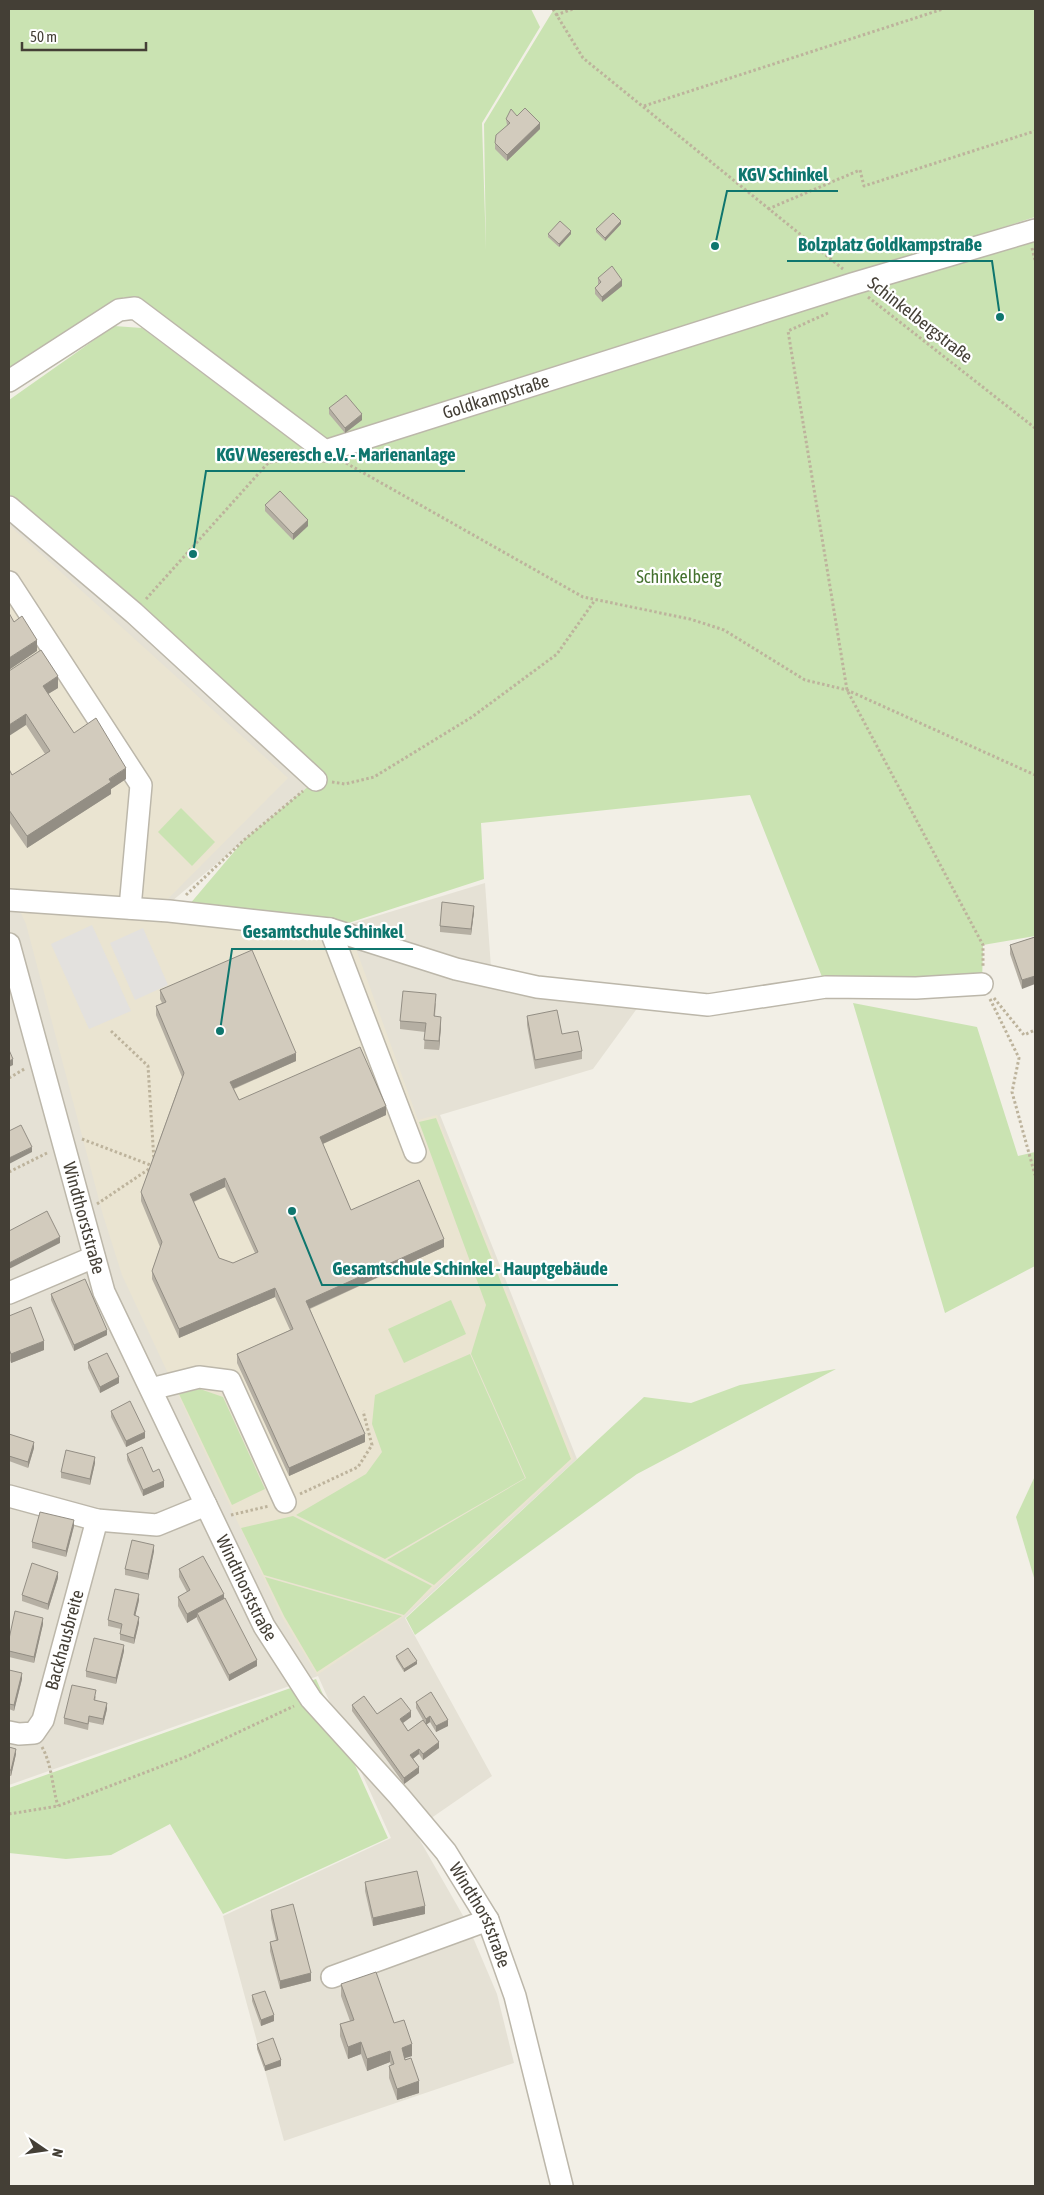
<svg xmlns="http://www.w3.org/2000/svg" width="1044" height="2195" font-family="'Asap Condensed',sans-serif">
<style>
.residential{fill:#e5e1d5}
.education{fill:#eae4d1}
.green{fill:#cae3b2}
.parking{fill:#e3e1de}
.lines{fill:none;stroke-linecap:round;stroke-linejoin:round}
.minor-casing{stroke:#bcb7aa;stroke-width:24}
.path{stroke:#bdb39c;stroke-width:3;stroke-dasharray:2.5 2.5;stroke-linecap:butt}
.minor{stroke:#fff;stroke-width:21}
.wall{fill:#b5afa3;fill-rule:evenodd}
.shaded-wall{fill:#938e84}
.building{fill:#d2cbbd;stroke:#938e84;fill-rule:evenodd}
.labels{text-anchor:middle;stroke-width:4.5;stroke-linejoin:round;paint-order:stroke}
.street-label{font-size:18px;fill:#443f36;stroke:#fff}
.park-label{font-size:18px;fill:#44712e;stroke:#fff}
.leader{fill:none;stroke:#0f766e;stroke-width:2}
.callout-dot{fill:#0f766e;stroke:#fff;stroke-width:2}
.callout-label{font-size:19px;text-anchor:middle;font-weight:bold;fill:#0f766e;stroke:#fff;stroke-width:4.5;stroke-linejoin:round;paint-order:stroke}
</style>
<rect width="100%" height="100%" fill="#f2efe6"/>
<path class="residential" d="M9,496L316,780L153,917L324,932L485,883L492,982L641,1003L593,1069L440,1115L577,1459L405,1618L492,1776L414,1830L466,1921L497,1994L514,2063L284,2141L223,1916L391,1838L318,1676L9,1785Z"/>
<path class="education" d="M9,525L288,778L147,920L324,935L355,946L418,1120L437,1115L574,1459L403,1617L317,1675L282,1617L122,1275L103,1215L26,924L9,887Z"/>
<g class="green">
<path d="M9,9H531L540,27L482,123L486,250L484,124L554,9H1035V217L328,443L250,383L124,297L9,369Z"/>
<path d="M1035,241V936L983,945L982,984L826,987L750,795L481,823L484,879L330,929L178,918L244,840L316,780L9,494V400L114,326L142,328L310,454L851,291Z"/>
<path d="M181,808L215,842L192,866L158,832Z"/>
<path d="M853,1003L977,1027L1018,1156L1035,1152V1266L945,1313Z"/>
<path d="M436,1118L571,1459L434,1585L387,1560L526,1478L471,1354L486,1305L419,1122Z"/>
<path d="M451,1300L466,1334L404,1363L388,1329Z"/>
<path d="M470,1354L525,1478L385,1559L296,1515L366,1474L382,1452L372,1424L375,1395Z"/>
<path d="M836,1369L637,1474L415,1635L406,1618L644,1397L691,1403L740,1385Z"/>
<path d="M200,1389L223,1397L265,1489L232,1505L179,1394Z"/>
<path d="M1035,1476V1581L1016,1517Z"/>
<path d="M293,1516L432,1586L404,1615L264,1575L241,1528Z"/>
<path d="M265,1577L402,1616L317,1672L284,1616Z"/>
<path d="M316,1679L388,1838L223,1914L170,1824L111,1855L66,1859L9,1853V1788Z"/>
</g>
<g class="parking">
<path d="M92,925L131,1011L89,1029L51,944Z"/>
<path d="M143,928L168,985L135,1000L110,943Z"/>
</g>
<g class="lines">
<g class="minor-casing">
<g id="minor">
<path id="s1" d="M9,381L119,310L135,308L325,451L852,284L1035,230"/>
<path d="M9,507L134,613L316,780"/>
<path d="M9,582L141,785L130,908"/>
<path d="M9,900L169,911L330,929L456,969L537,987L708,1005L826,987L916,988L982,984"/>
<path d="M330,929L415,1152"/>
<path id="s2" d="M9,944L104,1292L264,1626L311,1699L399,1796L446,1852L488,1920L515,1996L562,2186"/>
<path d="M9,1293L94,1257"/>
<path d="M151,1389L199,1377L230,1381L285,1502"/>
<path d="M9,1496L97,1520L157,1525L206,1505"/>
<path id="s3" d="M9,1732L19,1734L34,1733L43,1720L97,1520"/>
<path d="M332,1977L488,1920"/>
</g>
</g>
<g class="path">
<path d="M553,9L583,58L843,269"/>
<path d="M556,15L573,9"/>
<path d="M644,106L943,9"/>
<path d="M768,209L860,170L864,186L1035,131"/>
<path d="M1032,248L1035,260"/>
<path d="M868,297L1035,428"/>
<path d="M828,313L788,331L847,690L983,945V967"/>
<path d="M346,463L583,597L690,619L724,630L805,680L847,690L1035,775"/>
<path d="M146,599L268,463L301,456"/>
<path d="M332,782L345,784L374,777L472,717L557,654L595,600"/>
<path d="M186,895L244,840L303,791"/>
<path d="M994,998L1024,1035L1035,1030"/>
<path d="M990,999L1019,1058L1012,1092L1035,1175"/>
<path d="M111,1031L148,1066L154,1161"/>
<path d="M9,1078L26,1068"/>
<path d="M82,1139L153,1166"/>
<path d="M9,1172L47,1153"/>
<path d="M97,1204L152,1167"/>
<path d="M300,1494L358,1467L372,1445L363,1411"/>
<path d="M231,1515L269,1506"/>
<path d="M42,1747C52,1765 52,1786 58,1806"/>
<path d="M9,1814L58,1806L188,1756L294,1706"/>
</g>
<use href="#minor" class="minor"/>
</g>
<g class="wall">
<path d="M517,116L540,129L507,161L495,149V143L507,125L506,119Z"/>
<path d="M621,224L605,241L596,232V229Z"/>
<path d="M548,234H571L559,247L548,237Z"/>
<path d="M598,278L622,286L602,302L595,294V288L599,285L598,284Z"/>
<path d="M329,408L362,420L345,433L329,414Z"/>
<path d="M265,505L308,526L293,540L265,511Z"/>
<path d="M9,671L58,688L48,694L74,733L126,779L111,789V794L27,848L9,822V769L12,775L45,754L26,725Z"/>
<path d="M474,912L471,935L440,932V926Z"/>
<path d="M1035,937L1022,989L1010,954V945Z"/>
<path d="M160,990L296,1061L234,1089L239,1100L386,1115L323,1144L351,1210L444,1247L310,1309L365,1442L289,1476L237,1363V1354L290,1330L275,1297L179,1338L152,1279V1271L160,1247L141,1201V1192L182,1077L156,1015V1006L162,1003L160,999ZM225,1187L255,1253L233,1263L219,1258L194,1202Z"/>
<path d="M436,1003L435,1016L441,1026L439,1050L424,1049L425,1032L400,1029V1021Z"/>
<path d="M527,1016L562,1034L582,1051V1059L535,1069L527,1025Z"/>
<path d="M51,1294L107,1335L74,1351L51,1300Z"/>
<path d="M9,1316L44,1350L11,1363L9,1358Z"/>
<path d="M88,1362L119,1383L100,1393L88,1368Z"/>
<path d="M111,1411L145,1438L126,1447L111,1417Z"/>
<path d="M9,1434L34,1448L28,1468L9,1461Z"/>
<path d="M127,1454L164,1487L143,1496L127,1460Z"/>
<path d="M95,1463L90,1485L61,1478V1472Z"/>
<path d="M74,1526L66,1557L32,1548V1542Z"/>
<path d="M154,1551L148,1580L125,1575V1569Z"/>
<path d="M179,1569L224,1599L257,1666L229,1681L197,1619V1617L187,1623L178,1606V1597L187,1592L179,1577Z"/>
<path d="M58,1578L48,1610L22,1601V1595Z"/>
<path d="M139,1600L135,1616L139,1623L134,1644L120,1640V1634L121,1629L108,1626V1620Z"/>
<path d="M43,1624L34,1663L9,1657V1639Z"/>
<path d="M124,1651L116,1684L86,1677V1671Z"/>
<path d="M396,1656L417,1664L404,1672L396,1659Z"/>
<path d="M9,1670L22,1679L14,1711L9,1709Z"/>
<path d="M96,1696L95,1701L107,1709L103,1725L89,1722L88,1730L64,1724V1718Z"/>
<path d="M416,1702L448,1726L436,1732L430,1722L426,1724L439,1748L423,1760L419,1754L413,1759L419,1773L404,1784L352,1711V1705L377,1714L411,1717L403,1723L408,1731L423,1720L416,1708Z"/>
<path d="M9,1747L16,1754L11,1776H9Z"/>
<path d="M365,1882L425,1914L373,1926L365,1891Z"/>
<path d="M271,1910L311,1981L280,1989L270,1951V1942L276,1940L271,1918Z"/>
<path d="M341,1984L394,2023L412,2056L405,2058L419,2093L397,2100L389,2078V2066H391L390,2062L367,2071L361,2054L348,2059L340,2036V2024L350,2021L341,1996Z"/>
<path d="M252,1995L274,2021L261,2026L252,2001Z"/>
<path d="M257,2044L281,2066L265,2071L257,2049Z"/>
</g>
<g class="shaded-wall">
<path d="M540,123V129L507,161V155Z"/>
<path d="M621,221V224L605,241V238Z"/>
<path d="M571,231V234L559,247V244Z"/>
<path d="M622,280V286L602,302V297Z"/>
<path d="M362,414V420L345,433V428Z"/>
<path d="M308,520V526L293,540V534Z"/>
<path d="M37,640V651L9,670V658Z"/>
<path d="M58,676V688L43,697V686Z"/>
<path d="M26,714V725L9,736V725Z"/>
<path d="M126,768V779L111,789V794L27,848V836Z"/>
<path d="M474,906V912L471,935V929Z"/>
<path d="M1035,976V984L1022,989V980Z"/>
<path d="M441,1017V1026L439,1050V1041Z"/>
<path d="M296,1053V1061L230,1090V1082Z"/>
<path d="M13,1059V1065L9,1067V1061Z"/>
<path d="M386,1106V1115L320,1145V1137Z"/>
<path d="M32,1147V1152L9,1164V1158Z"/>
<path d="M225,1178V1187L190,1203V1194Z"/>
<path d="M60,1237V1243L9,1269V1263Z"/>
<path d="M444,1239V1247L306,1310V1301Z"/>
<path d="M275,1288V1297L179,1338V1329Z"/>
<path d="M107,1330V1335L74,1351V1345Z"/>
<path d="M44,1341V1350L11,1363V1354Z"/>
<path d="M119,1377V1383L100,1393V1387Z"/>
<path d="M145,1432V1438L126,1447V1441Z"/>
<path d="M365,1434V1442L289,1476V1468Z"/>
<path d="M34,1442V1448L28,1468V1462Z"/>
<path d="M95,1457V1463L90,1485V1479Z"/>
<path d="M164,1481V1487L143,1496V1490Z"/>
<path d="M74,1520V1526L66,1557V1551Z"/>
<path d="M154,1545V1551L148,1580V1574Z"/>
<path d="M58,1572V1578L48,1610V1604Z"/>
<path d="M139,1594V1600L134,1621V1615Z"/>
<path d="M224,1594V1603L197,1613V1617L187,1623V1614Z"/>
<path d="M139,1617V1623L134,1644V1638Z"/>
<path d="M43,1618V1624L34,1663V1657Z"/>
<path d="M124,1645V1651L116,1684V1678Z"/>
<path d="M257,1660V1666L229,1681V1675Z"/>
<path d="M417,1661V1664L404,1672V1669Z"/>
<path d="M22,1673V1679L14,1711V1705Z"/>
<path d="M107,1703V1709L103,1725V1719Z"/>
<path d="M411,1711V1717L400,1725V1719Z"/>
<path d="M430,1716V1722L426,1725V1719Z"/>
<path d="M448,1720V1726L436,1732V1726Z"/>
<path d="M439,1742V1748L423,1760V1754Z"/>
<path d="M16,1749V1754L11,1776V1770Z"/>
<path d="M419,1749V1754L410,1761V1755Z"/>
<path d="M419,1767V1773L404,1784V1778Z"/>
<path d="M425,1906V1914L373,1926V1918Z"/>
<path d="M311,1973V1981L280,1989V1981Z"/>
<path d="M274,2015V2021L261,2026V2020Z"/>
<path d="M361,2042V2054L348,2059V2047Z"/>
<path d="M412,2044V2056L402,2059V2048Z"/>
<path d="M390,2051V2062L367,2071V2059Z"/>
<path d="M281,2060V2066L265,2071V2066Z"/>
<path d="M419,2081V2093L397,2100V2089Z"/>
</g>
<g class="building">
<path d="M525,108L540,123L507,155L495,143L496,135L510,123L506,119L511,109L517,116Z"/>
<path d="M613,213L621,221L605,238L596,229Z"/>
<path d="M560,221L571,231L559,244L548,234Z"/>
<path d="M612,266L622,280L602,297L595,288L601,282L598,278Z"/>
<path d="M346,395L362,414L345,428L329,408Z"/>
<path d="M280,491L308,520L293,534L265,505Z"/>
<path d="M9,613L14,622L22,616L37,640L9,658Z"/>
<path d="M41,650L58,676L43,686L74,733L96,718L126,768L109,779L111,782L27,836L9,810V769L12,775L50,751L26,714L9,725V671Z"/>
<path d="M442,902L474,906L471,929L440,926Z"/>
<path d="M1035,937V976L1022,980L1010,945Z"/>
<path d="M252,950L296,1053L230,1082L239,1100L360,1047L386,1106L320,1137L351,1210L419,1180L444,1239L306,1301L365,1434L289,1468L237,1354L293,1329L275,1288L179,1329L152,1271L162,1242L141,1192L184,1073L156,1006L166,1002L160,990ZM225,1178L258,1252L233,1263L219,1258L190,1194Z"/>
<path d="M403,991L436,994L434,1016L441,1017L439,1041L424,1040L426,1023L400,1021Z"/>
<path d="M557,1010L562,1034L578,1031L582,1051L535,1060L527,1016Z"/>
<path d="M9,1050L13,1059L9,1061Z"/>
<path d="M21,1125L32,1147L9,1158V1131Z"/>
<path d="M47,1211L60,1237L9,1263V1231Z"/>
<path d="M85,1279L107,1330L74,1345L51,1294Z"/>
<path d="M31,1307L44,1341L11,1354L9,1349V1316Z"/>
<path d="M107,1353L119,1377L100,1387L88,1362Z"/>
<path d="M130,1401L145,1432L126,1441L111,1411Z"/>
<path d="M9,1434L34,1442L28,1462L9,1456Z"/>
<path d="M142,1447L153,1472L159,1469L164,1481L143,1490L127,1454Z"/>
<path d="M66,1450L95,1457L90,1479L61,1472Z"/>
<path d="M40,1512L74,1520L66,1551L32,1542Z"/>
<path d="M132,1540L154,1545L148,1574L125,1569Z"/>
<path d="M203,1556L224,1594L187,1614L178,1597L190,1590L179,1569Z"/>
<path d="M32,1563L58,1572L48,1604L22,1595Z"/>
<path d="M115,1589L139,1594L134,1615L139,1617L134,1638L120,1634L122,1624L108,1620Z"/>
<path d="M225,1598L257,1660L229,1675L197,1613Z"/>
<path d="M15,1611L43,1618L34,1657L9,1651V1639Z"/>
<path d="M94,1638L124,1645L116,1678L86,1671Z"/>
<path d="M408,1648L417,1661L404,1669L396,1656Z"/>
<path d="M9,1670L22,1673L14,1705L9,1704Z"/>
<path d="M72,1685L96,1690L94,1700L107,1703L103,1719L89,1716L88,1724L64,1718Z"/>
<path d="M431,1692L448,1720L436,1726L430,1716L426,1719L416,1702Z"/>
<path d="M364,1696L377,1714L401,1698L411,1711L400,1719L408,1731L423,1720L439,1742L423,1754L419,1749L410,1755L419,1767L404,1778L352,1705Z"/>
<path d="M9,1747L16,1749L11,1770H9Z"/>
<path d="M417,1871L425,1906L373,1918L365,1882Z"/>
<path d="M293,1904L311,1973L280,1981L270,1942L278,1940L271,1910Z"/>
<path d="M376,1972L394,2023L404,2020L412,2044L402,2048L405,2060L411,2058L419,2081L397,2089L389,2066L394,2064L390,2051L367,2059L361,2042L348,2047L340,2024L354,2020L341,1984Z"/>
<path d="M265,1991L274,2015L261,2020L252,1995Z"/>
<path d="M273,2038L281,2060L265,2066L257,2044Z"/>
</g>
<g class="labels">
<g class="street-label">
<text transform="translate(920 320) rotate(38)" y="6">Schinkelbergstraße</text>
<text dy="6" stroke="none"><textPath href="#s1" startOffset="564">Goldkampstraße</textPath></text>
<text dy="6" stroke="none"><textPath href="#s2" startOffset="284">Windthorststraße</textPath></text>
<text dy="6" stroke="none"><textPath href="#s2" startOffset="689">Windthorststraße</textPath></text>
<text dy="6" stroke="none"><textPath href="#s3" startOffset="124">Backhausbreite</textPath></text>
<text dy="6" stroke="none"><textPath href="#s2" startOffset="1094">Windthorststraße</textPath></text>
</g>
<g class="park-label">
<text x="679" y="583">Schinkelberg</text>
</g>
</g>
<path class="leader" d="M715 246L727 191H838M1000 317L992 261H787M193 554L206 471H465M220 1031L232 949H413M292 1211L322 1285H618"/>
<g class="callout-dot">
<circle cx="715" cy="246" r="5"/>
<circle cx="1000" cy="317" r="5"/>
<circle cx="193" cy="554" r="5"/>
<circle cx="220" cy="1031" r="5"/>
<circle cx="292" cy="1211" r="5"/>
</g>
<g class="callout-label">
<text x="783" y="181">KGV Schinkel</text>
<text x="890" y="251">Bolzplatz Goldkampstraße</text>
<text x="336" y="461">KGV Weseresch e.V. - Marienanlage</text>
<text x="323" y="938">Gesamtschule Schinkel</text>
<text x="470" y="1275">Gesamtschule Schinkel - Hauptgebäude</text>
</g>
<rect width="1044" height="2195" fill="none" stroke="#443f36" stroke-width="20"/>
<g transform="translate(45 2150) rotate(103)" stroke="#ffffff" stroke-width="4" paint-order="stroke">
<path d="M0-4L9 19L0 12L-9 19Z" fill="#443f36"/>
<text y="-8" font-size="14" font-weight="bold" text-anchor="middle" fill="#443f36">N</text>
</g>
<path d="M22 42v8h124v-8" fill="none" stroke="#443f36" stroke-width="2.5"/>
<text x="30" y="42" font-size="15" fill="#443f36" stroke="#ffffff" stroke-width="4" paint-order="stroke">50 m</text>
</svg>
